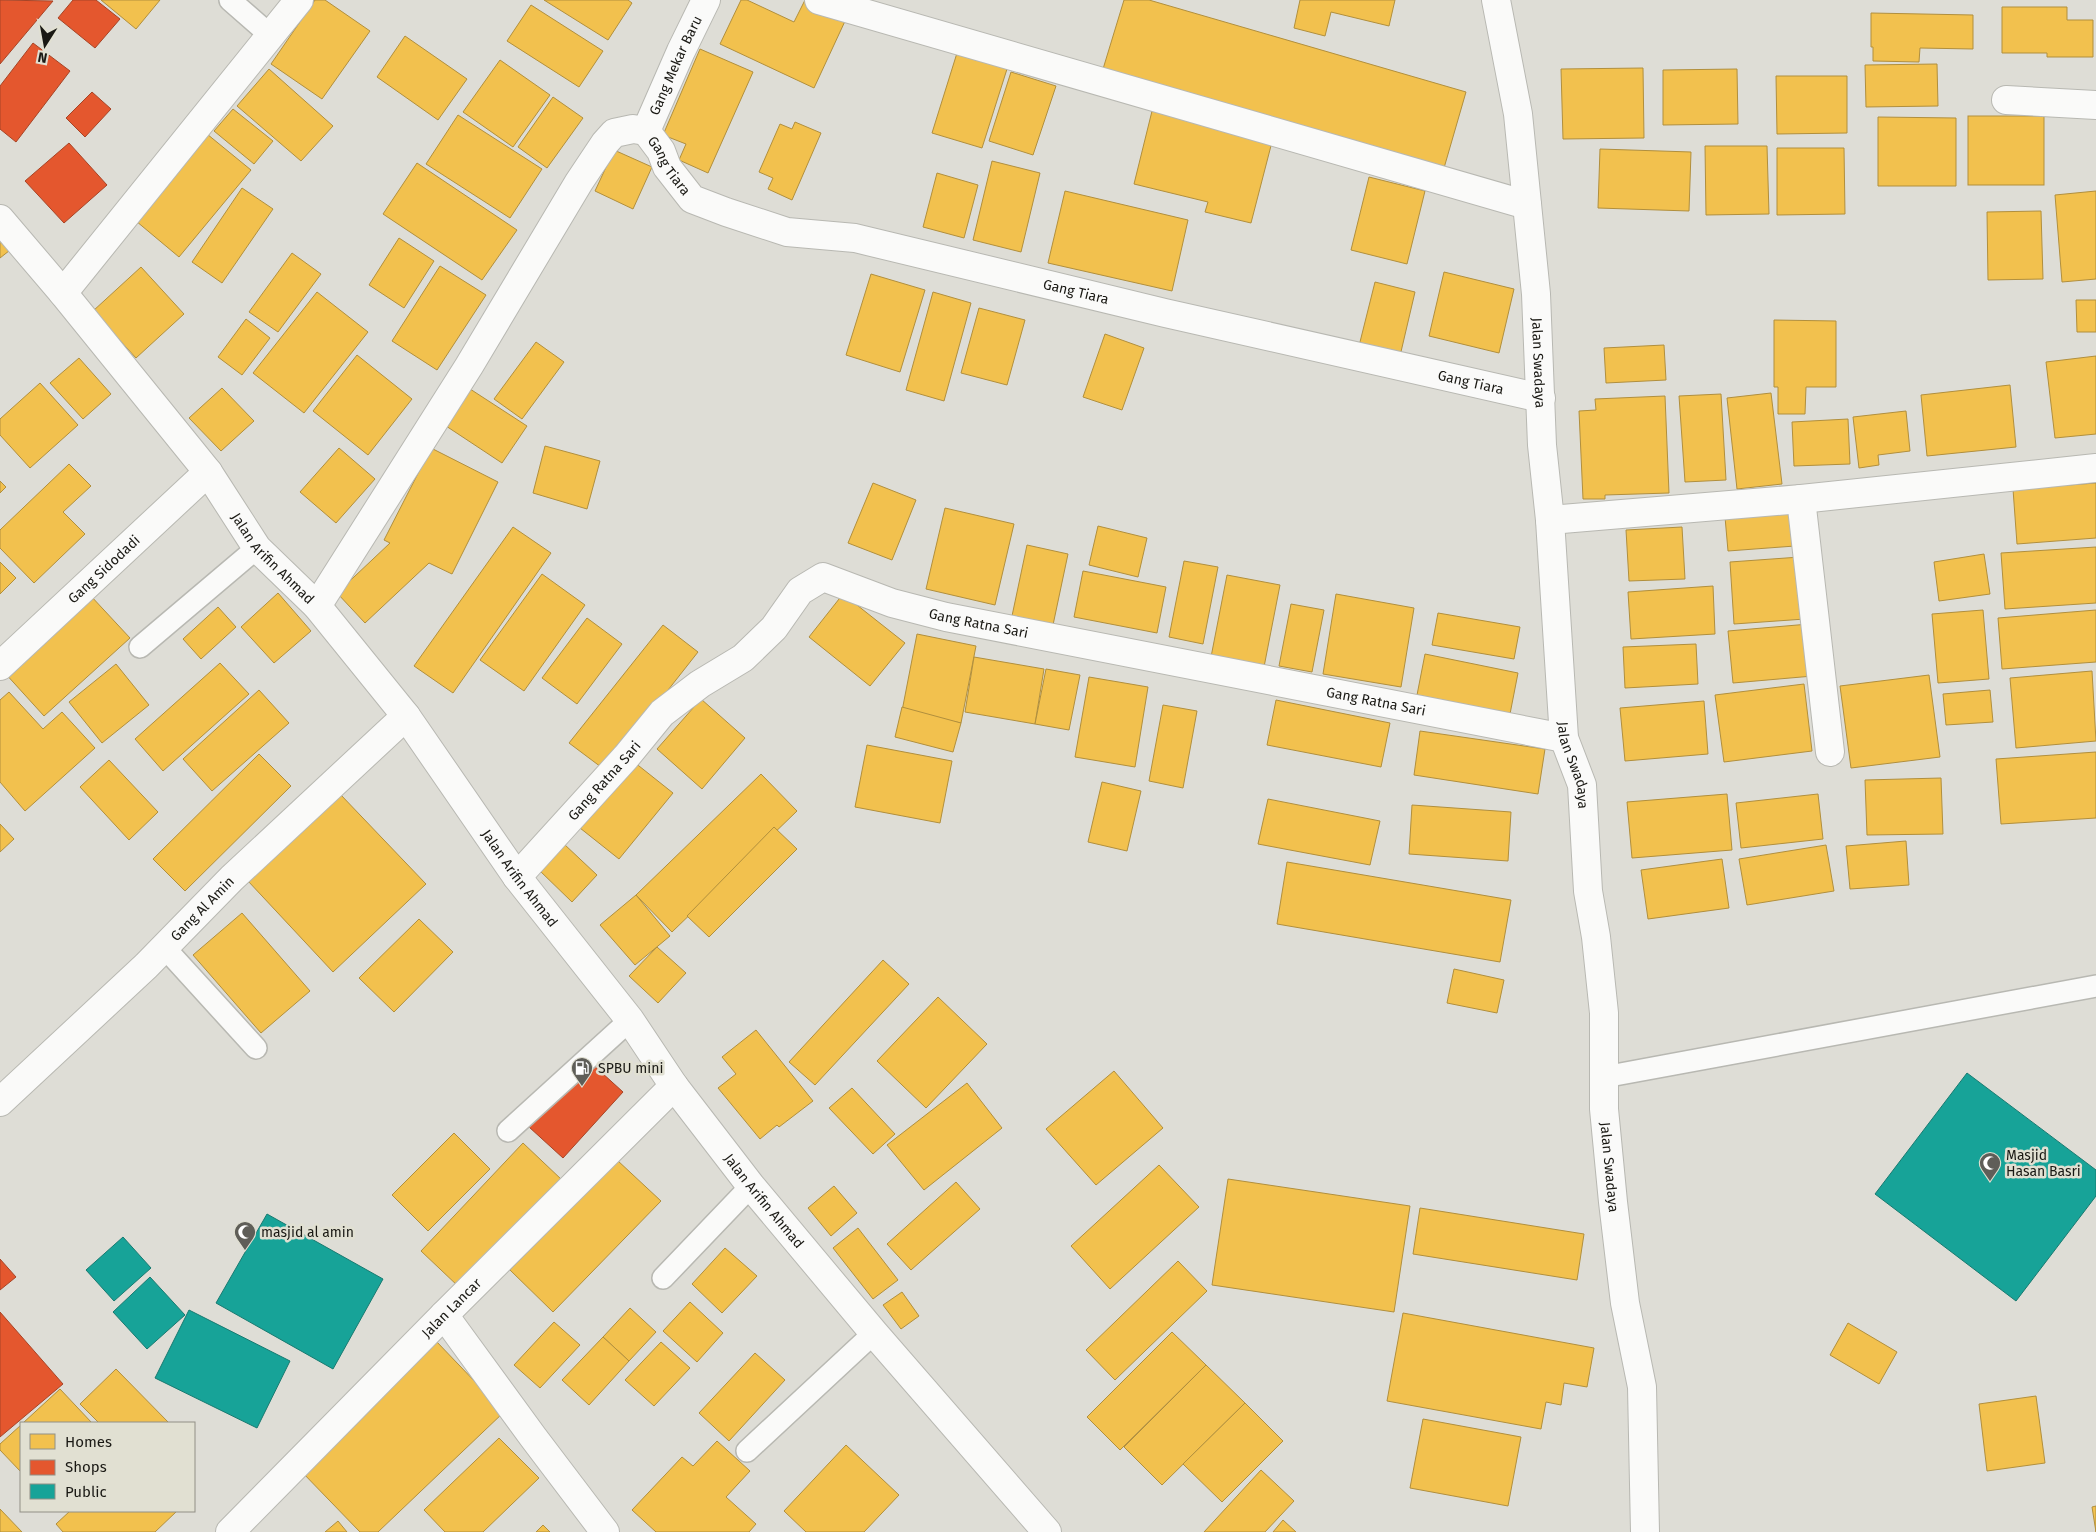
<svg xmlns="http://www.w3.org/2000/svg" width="2096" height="1532" font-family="'Fira Sans',sans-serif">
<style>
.homes{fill:#f2c14e;stroke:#b18f3d}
.shops{fill:#e4572e;stroke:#a74426}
.public{fill:#17a398;stroke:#187a70}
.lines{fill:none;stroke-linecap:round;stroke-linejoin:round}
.lane-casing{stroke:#b8b8b2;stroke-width:24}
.street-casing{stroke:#b8b8b2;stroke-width:30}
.secondary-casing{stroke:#b8b8b2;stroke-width:30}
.lane{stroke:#fafaf9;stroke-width:21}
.street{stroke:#fafaf9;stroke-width:28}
.secondary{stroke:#fafaf9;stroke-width:28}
.labels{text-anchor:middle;stroke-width:5;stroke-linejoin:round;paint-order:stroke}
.street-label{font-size:14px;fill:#1a1914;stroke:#e1e0d2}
.poi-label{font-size:14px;fill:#1a1914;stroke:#e1e0d2;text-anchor:start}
</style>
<rect width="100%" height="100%" fill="#deddd6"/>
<g class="homes">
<path d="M101,0H160L136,29Z"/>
<path d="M315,0H325L370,31L322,99L271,64Z"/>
<path d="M544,0H628L632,3L608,40Z"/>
<path d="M741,0H747L794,22L805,0L846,19L814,88L720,44Z"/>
<path d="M1124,0H1149L1466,92L1444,168L1103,69Z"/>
<path d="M1300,0H1395L1389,26L1331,12L1325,36L1294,28Z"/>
<path d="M531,5L603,51L579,87L507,41Z"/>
<path d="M2002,7H2067V20H2093V57H2047V53H2002Z"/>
<path d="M1871,13L1973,15V49L1920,48L1919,62L1873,61V47H1871Z"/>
<path d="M405,36L467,79L438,120L377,77Z"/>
<path d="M700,49L753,72L708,173L679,160L686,144L663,135Z"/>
<path d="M957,53L1007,69L982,148L932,133Z"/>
<path d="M500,60L550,95L513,147L463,112Z"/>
<path d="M1937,64L1938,106L1866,107L1865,65Z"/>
<path d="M1643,68L1644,138L1563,139L1561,69Z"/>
<path d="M269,69L333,126L301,161L237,106Z"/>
<path d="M1737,69L1738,124L1663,125V70Z"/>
<path d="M1011,72L1056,86L1033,155L989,141Z"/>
<path d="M1776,76H1847V133L1777,134Z"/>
<path d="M553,97L583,118L547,168L518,147Z"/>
<path d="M1153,107L1273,138L1251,223L1205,212L1208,202L1134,184Z"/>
<path d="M233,109L273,141L254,164L214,131Z"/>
<path d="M458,115L542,169L510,218L426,164Z"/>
<rect x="1968" y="116" width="76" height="69"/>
<path d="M1878,117L1956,118V186H1878Z"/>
<path d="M795,122L821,133L792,200L768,189L773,178L759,172L780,124L792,129Z"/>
<path d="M207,134L251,170L179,257L136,221Z"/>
<path d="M1705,146H1767L1769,214L1706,215Z"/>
<path d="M1777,148H1844L1845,214L1777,215Z"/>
<path d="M1600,149L1691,152L1689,211L1598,208Z"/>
<path d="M614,150L652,167L633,209L595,191Z"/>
<path d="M992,161L1040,173L1021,252L973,240Z"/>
<path d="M417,163L517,230L482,280L383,214Z"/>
<path d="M937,173L978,185L964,238L923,227Z"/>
<path d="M1369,177L1425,191L1407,264L1351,250Z"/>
<path d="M242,188L273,209L222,283L192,262Z"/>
<path d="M1065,191L1188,220L1172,291L1048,263Z"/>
<path d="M2096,191V279L2062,282L2055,195Z"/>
<path d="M2041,211L2043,279L1988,280L1987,212Z"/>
<path d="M0,231L14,247L0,258Z"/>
<path d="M399,238L434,261L404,308L369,285Z"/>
<path d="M292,253L321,274L278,332L249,312Z"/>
<path d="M440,266L486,295L437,370L392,341Z"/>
<path d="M141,267L184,314L136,358L93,311Z"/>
<path d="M1444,272L1514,289L1499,353L1429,336Z"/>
<path d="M871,274L925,290L900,372L846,355Z"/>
<path d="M1375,282L1415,292L1400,356L1359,346Z"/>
<path d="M317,292L368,332L304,413L253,373Z"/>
<path d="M933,292L971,303L944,401L906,390Z"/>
<path d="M2076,300H2096V332H2077Z"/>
<path d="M979,308L1025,320L1007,385L961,373Z"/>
<path d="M246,319L270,338L242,375L218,357Z"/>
<path d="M1774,320L1836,321V387H1806L1805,414H1778V387H1774Z"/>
<path d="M1105,334L1144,348L1122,410L1083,397Z"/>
<path d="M536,342L564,362L522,419L494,399Z"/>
<path d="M1664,345L1666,380L1606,383L1604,348Z"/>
<path d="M357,355L412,399L368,455L313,411Z"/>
<path d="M2096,356V434L2055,438L2046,362Z"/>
<path d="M79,358L111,394L83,419L50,383Z"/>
<path d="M40,383L78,425L30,468L0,435V419Z"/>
<path d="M2010,385L2016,447L1927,456L1921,395Z"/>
<path d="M467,387L527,426L502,463L443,424Z"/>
<path d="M222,388L254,421L221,451L189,418Z"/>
<path d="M1771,393L1782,484L1737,489L1727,398Z"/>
<path d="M1721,394L1726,480L1685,482L1679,396Z"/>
<path d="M1665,396L1669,493L1605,495V499H1583L1579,411L1596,410L1595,399Z"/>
<path d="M1906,411L1910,451L1878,455L1879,465L1859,468L1853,417Z"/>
<path d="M1848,419L1850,464L1794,466L1792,422Z"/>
<path d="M545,446L600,461L587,509L533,493Z"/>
<path d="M339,448L375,479L336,523L300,492Z"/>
<path d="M431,448L498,482L452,574L429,563L365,623L337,593L390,543L384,540Z"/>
<path d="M69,464L91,486L63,512L85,534L34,583L0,548V530Z"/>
<path d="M0,481L6,487L0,493Z"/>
<path d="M873,483L916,500L892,560L848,543Z"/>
<path d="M2096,483V538L2017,544L2013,489Z"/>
<path d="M945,508L1014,524L995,605L926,589Z"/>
<path d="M1793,512L1795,546L1728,551L1725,517Z"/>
<path d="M1098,526L1147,538L1138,577L1089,565Z"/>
<path d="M513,527L551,553L453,693L414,666Z"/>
<path d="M1682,527L1685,579L1629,581L1626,530Z"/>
<path d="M1027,545L1068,554L1053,625L1012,616Z"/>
<path d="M2096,547V603L2005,609L2001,553Z"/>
<path d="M1984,554L1990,594L1939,601L1934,562Z"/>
<path d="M1800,557L1805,619L1734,624L1730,562Z"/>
<path d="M1184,561L1218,567L1203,644L1169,637Z"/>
<path d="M0,562L16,578L0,594Z"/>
<path d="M1083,571L1166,587L1157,633L1074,617Z"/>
<path d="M542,574L585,605L524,691L480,660Z"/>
<path d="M1227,575L1280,585L1264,667L1211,657Z"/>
<path d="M1713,586L1715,634L1631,639L1628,592Z"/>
<path d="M278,593L311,631L274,663L241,627Z"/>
<path d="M843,594L905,643L870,686L809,637Z"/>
<path d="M1336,594L1414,608L1401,687L1323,674Z"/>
<path d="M90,595L130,638L44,716L4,672Z"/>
<path d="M1291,604L1324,610L1312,672L1279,666Z"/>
<path d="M218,607L236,627L201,659L183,639Z"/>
<path d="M1983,610L1989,679L1938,683L1932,614Z"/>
<path d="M2096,610V662L2002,669L1998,618Z"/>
<path d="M1438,613L1520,627L1514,659L1432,645Z"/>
<path d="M587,618L622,644L577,704L542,678Z"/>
<path d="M1809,624L1813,676L1733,683L1728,631Z"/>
<path d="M663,625L698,652L605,770L569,743Z"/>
<path d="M917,634L976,646L961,723L902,711Z"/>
<path d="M1696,644L1698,684L1625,688L1623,647Z"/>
<path d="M1425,654L1518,673L1510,714L1417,695Z"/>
<path d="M974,657L1044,669L1035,724L965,712Z"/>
<path d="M220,663L249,694L163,771L135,739Z"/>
<path d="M116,664L149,705L102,743L69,702Z"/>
<path d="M1046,669L1080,675L1069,730L1035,724Z"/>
<path d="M2092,671L2096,741L2016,748L2010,678Z"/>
<path d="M1929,675L1940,757L1851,768L1840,686Z"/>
<path d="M1089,677L1148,687L1135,767L1075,757Z"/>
<path d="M1804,684L1812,751L1724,762L1715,695Z"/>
<path d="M259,690L289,723L212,791L183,759Z"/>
<path d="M1990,690L1993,722L1946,725L1943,694Z"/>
<path d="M9,692L43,729L62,712L95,748L25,811L0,782V700Z"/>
<path d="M701,699L745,738L702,789L657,749Z"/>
<path d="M1276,700L1390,723L1381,767L1267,745Z"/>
<path d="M1704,701L1708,754L1625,761L1620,708Z"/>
<path d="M1163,705L1197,711L1183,788L1149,781Z"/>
<path d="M902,707L961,723L953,752L895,737Z"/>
<path d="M1420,731L1545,749L1538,794L1414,775Z"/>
<path d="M867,745L952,761L940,823L855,807Z"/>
<path d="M2096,752V818L2001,824L1996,759Z"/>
<path d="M259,754L291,786L185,891L153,859Z"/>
<path d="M109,760L158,812L129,840L80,787Z"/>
<path d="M634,762L673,793L619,859L580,828Z"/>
<path d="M761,774L797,811L672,932L636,895Z"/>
<path d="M1941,778L1943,834L1867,835L1865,780Z"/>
<path d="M1102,782L1141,791L1127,851L1088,842Z"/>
<path d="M340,794L426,884L333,972L248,881Z"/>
<path d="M1727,794L1732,850L1632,858L1627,802Z"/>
<path d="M1818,794L1823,839L1741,848L1736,803Z"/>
<path d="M1268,799L1380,821L1370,865L1258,844Z"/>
<path d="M1412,805L1511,812L1508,861L1409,854Z"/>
<path d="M0,824L14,839L0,852Z"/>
<path d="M774,827L797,849L709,937L687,916Z"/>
<path d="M1906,841L1909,885L1850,889L1846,846Z"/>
<path d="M564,844L597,875L572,902L539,870Z"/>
<path d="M1826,845L1834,891L1747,905L1739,859Z"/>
<path d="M1722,859L1729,908L1648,919L1641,870Z"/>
<path d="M1287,862L1511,900L1500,962L1277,924Z"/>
<path d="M636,895L670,936L635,965L600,925Z"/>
<path d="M242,913L310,991L261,1033L193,955Z"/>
<path d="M419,919L453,952L394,1012L359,978Z"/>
<path d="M657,947L686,973L658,1003L629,976Z"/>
<path d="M883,960L909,984L815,1085L789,1062Z"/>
<path d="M1454,969L1504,980L1497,1013L1447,1003Z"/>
<path d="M938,997L987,1044L926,1108L877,1061Z"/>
<path d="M756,1030L813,1101L779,1127L777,1125L760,1139L718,1088L736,1074L722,1057Z"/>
<path d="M1114,1071L1163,1128L1096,1185L1046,1129Z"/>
<path d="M967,1083L1002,1128L924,1190L887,1145Z"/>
<path d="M852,1088L895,1134L873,1154L829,1108Z"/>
<path d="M454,1133L490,1169L428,1231L392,1195Z"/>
<path d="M523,1143L562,1180L459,1287L421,1251Z"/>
<path d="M617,1160L661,1201L553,1312L510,1270Z"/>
<path d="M1159,1165L1199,1207L1110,1289L1071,1246Z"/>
<path d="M1228,1179L1410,1206L1394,1312L1212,1285Z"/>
<path d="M956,1182L980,1209L911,1270L887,1244Z"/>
<path d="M834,1186L857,1213L831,1236L808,1208Z"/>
<path d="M1420,1208L1584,1234L1577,1280L1413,1254Z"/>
<path d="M858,1228L898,1280L873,1299L833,1248Z"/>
<path d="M725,1248L757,1276L722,1313L692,1284Z"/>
<path d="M1178,1261L1207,1291L1115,1380L1086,1350Z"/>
<path d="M902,1292L919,1316L901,1329L883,1305Z"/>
<path d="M690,1302L723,1333L697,1362L663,1331Z"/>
<path d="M630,1308L656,1332L629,1361L603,1337Z"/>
<path d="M1403,1313L1594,1348L1587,1387L1564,1383L1561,1405L1546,1402L1541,1429L1387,1401Z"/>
<path d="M554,1322L580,1345L540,1388L514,1365Z"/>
<path d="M1848,1323L1897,1352L1879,1384L1830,1355Z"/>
<path d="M1172,1332L1206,1365L1120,1450L1087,1417Z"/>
<path d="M603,1337L629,1361L589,1405L562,1380Z"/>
<path d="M436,1341L504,1412L378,1532H360L300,1470Z"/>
<path d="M661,1342L690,1368L654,1406L625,1380Z"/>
<path d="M755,1353L785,1380L729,1441L699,1413Z"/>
<path d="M1206,1365L1245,1403L1162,1485L1124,1447Z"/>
<path d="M116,1369L169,1423H99L80,1404Z"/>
<path d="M60,1389L92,1423H23Z"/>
<path d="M2036,1396L2045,1463L1987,1471L1979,1404Z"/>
<path d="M1245,1403L1283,1441L1222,1502L1183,1464Z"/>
<path d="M1423,1419L1521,1437L1508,1506L1410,1488Z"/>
<path d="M21,1425V1472L0,1450V1444Z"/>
<path d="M499,1438L539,1478L483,1532H445L424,1510Z"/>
<path d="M717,1441L750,1471L726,1497L756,1524L749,1532H656L632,1510L682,1457L693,1466Z"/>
<path d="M846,1445L899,1495L864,1532H806L784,1511Z"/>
<path d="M1261,1470L1294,1501L1265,1532H1204Z"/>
<path d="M2096,1506V1532L2092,1507Z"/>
<path d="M0,1509L22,1532H0Z"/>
<path d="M70,1511H177L155,1532H63L56,1524Z"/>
<path d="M1283,1520L1296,1532H1273Z"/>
<path d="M338,1521L347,1532H325Z"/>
<path d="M543,1525L550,1532H536Z"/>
</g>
<g class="shops">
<path d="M0,0L53,1L0,64Z"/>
<path d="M73,0H96L120,19L95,48L58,18Z"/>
<path d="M33,43L70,71L16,142L0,129V86Z"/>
<path d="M92,92L111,109L85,137L66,118Z"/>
<path d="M69,143L107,185L64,223L25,181Z"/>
<path d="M590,1062L623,1092L563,1158L529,1127Z"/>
<path d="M0,1259L16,1277L0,1290Z"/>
<path d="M0,1312L63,1384L0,1437Z"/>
</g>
<g class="public">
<path d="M1967,1073L2096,1170V1196L2016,1301L1875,1194Z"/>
<path d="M267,1214L383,1279L333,1369L216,1303Z"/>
<path d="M123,1237L151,1268L114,1301L86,1270Z"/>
<path d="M150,1277L185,1315L147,1349L113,1312Z"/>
<path d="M189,1310L290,1361L257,1428L155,1378Z"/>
</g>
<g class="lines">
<g class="lane-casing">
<g id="lane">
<path d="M230,0L271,36"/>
<path d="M140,647L257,548"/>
<path d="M164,947L256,1048"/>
<path d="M1604,1077L2096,986"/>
<path d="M508,1131L630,1020"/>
<path d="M663,1278L751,1186"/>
<path d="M747,1451L874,1333"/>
</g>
</g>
<g class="street-casing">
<g id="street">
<path d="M819,0L1527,205"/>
<path id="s1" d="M1496,0L1518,114L1536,294L1542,445L1550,520L1564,738L1582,785L1588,891L1596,937L1604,1013V1109L1613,1202L1625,1303L1642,1387L1645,1532"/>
<path d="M2006,100L2096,105"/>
<path id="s2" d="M646,131L661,151L667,167L692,199L726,212L787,232L855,238L1165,313L1541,398"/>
<path id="s3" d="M646,131L681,51L706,0"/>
<path d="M63,293L299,0"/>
<path d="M1801,499L1830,752"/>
<path d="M1550,520L1801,499L2096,468"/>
<path d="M317,606L469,366L579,182L605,143L614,133L633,129L646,131"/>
<path id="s4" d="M0,666L208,472"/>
<path id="s5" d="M517,877L626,757L662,713L700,684L743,658L774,628L800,591L823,577L892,603L946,617L1564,738"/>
<path id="s6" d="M0,1102L146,966L232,878L406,716"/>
<path d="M444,1315L533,1437L605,1532"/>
<path id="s7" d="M230,1532L444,1315L674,1086"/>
</g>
</g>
<g class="secondary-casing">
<g id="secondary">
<path id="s8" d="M0,219L63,293L208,472L257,548L317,606L406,716L517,877L630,1020L674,1086L751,1186L874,1333L1047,1532"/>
</g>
</g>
<use href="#lane" class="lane"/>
<use href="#street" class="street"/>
<use href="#secondary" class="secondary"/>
</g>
<defs>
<g id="fuel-pin" transform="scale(1.125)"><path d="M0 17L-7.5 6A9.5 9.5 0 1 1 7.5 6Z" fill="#5f5e58" stroke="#e1e0d2"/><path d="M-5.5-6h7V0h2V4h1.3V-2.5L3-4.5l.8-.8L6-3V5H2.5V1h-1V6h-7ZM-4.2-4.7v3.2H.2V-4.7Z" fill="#fff"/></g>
<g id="mosque-pin" transform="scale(1.125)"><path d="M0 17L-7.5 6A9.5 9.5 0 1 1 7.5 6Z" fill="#5f5e58" stroke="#e1e0d2"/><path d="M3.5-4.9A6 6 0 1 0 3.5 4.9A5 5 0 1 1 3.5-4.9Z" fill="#fff"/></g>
</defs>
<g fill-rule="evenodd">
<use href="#fuel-pin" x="582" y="1068"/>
<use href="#mosque-pin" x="1990" y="1163"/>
<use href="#mosque-pin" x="245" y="1232"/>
</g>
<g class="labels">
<g class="street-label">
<text dy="5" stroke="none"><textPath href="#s3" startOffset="72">Gang Mekar Baru</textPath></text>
<text dy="5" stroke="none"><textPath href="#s2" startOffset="42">Gang Tiara</textPath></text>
<text dy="5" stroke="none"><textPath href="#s2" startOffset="479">Gang Tiara</textPath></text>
<text dy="5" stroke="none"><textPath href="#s1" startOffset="366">Jalan Swadaya</textPath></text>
<text dy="5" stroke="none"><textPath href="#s2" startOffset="884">Gang Tiara</textPath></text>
<text dy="5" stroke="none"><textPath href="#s8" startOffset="436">Jalan Arifin Ahmad</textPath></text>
<text dy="5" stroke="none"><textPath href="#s4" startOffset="142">Gang Sidodadi</textPath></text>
<text dy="5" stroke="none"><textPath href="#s5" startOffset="595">Gang Ratna Sari</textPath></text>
<text dy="5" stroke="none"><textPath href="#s5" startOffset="1000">Gang Ratna Sari</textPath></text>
<text dy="5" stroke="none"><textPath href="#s1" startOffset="771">Jalan Swadaya</textPath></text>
<text dy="5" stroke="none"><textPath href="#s5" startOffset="130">Gang Ratna Sari</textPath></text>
<text dy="5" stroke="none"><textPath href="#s8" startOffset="841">Jalan Arifin Ahmad</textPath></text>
<text dy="5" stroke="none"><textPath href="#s6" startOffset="280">Gang Al Amin</textPath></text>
<text dy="5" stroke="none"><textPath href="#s1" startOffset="1176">Jalan Swadaya</textPath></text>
<text dy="5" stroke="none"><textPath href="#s8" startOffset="1246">Jalan Arifin Ahmad</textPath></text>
<text dy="5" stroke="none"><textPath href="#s7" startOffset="315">Jalan Lancar</textPath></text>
</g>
<g class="poi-label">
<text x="598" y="1073">SPBU mini</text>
<text x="2006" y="1160">Masjid<tspan x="2006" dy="16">Hasan Basri</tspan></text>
<text x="261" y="1237">masjid al amin</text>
</g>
</g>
<rect x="20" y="1422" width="175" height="90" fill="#e1e0d2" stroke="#919086"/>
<rect x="30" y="1434" width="25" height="15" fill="#f2c14e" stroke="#919086"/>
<text x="65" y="1447" font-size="15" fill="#1a1914">Homes</text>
<rect x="30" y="1460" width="25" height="15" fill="#e4572e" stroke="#919086"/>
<text x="65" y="1472" font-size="15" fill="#1a1914">Shops</text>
<rect x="30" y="1484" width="25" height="15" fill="#17a398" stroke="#919086"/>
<text x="65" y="1497" font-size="15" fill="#1a1914">Public</text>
<g transform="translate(45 45) rotate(191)" stroke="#e1e0d2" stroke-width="4" paint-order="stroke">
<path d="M0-4L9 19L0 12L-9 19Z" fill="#1a1914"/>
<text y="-8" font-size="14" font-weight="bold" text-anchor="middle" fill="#1a1914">N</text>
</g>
</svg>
